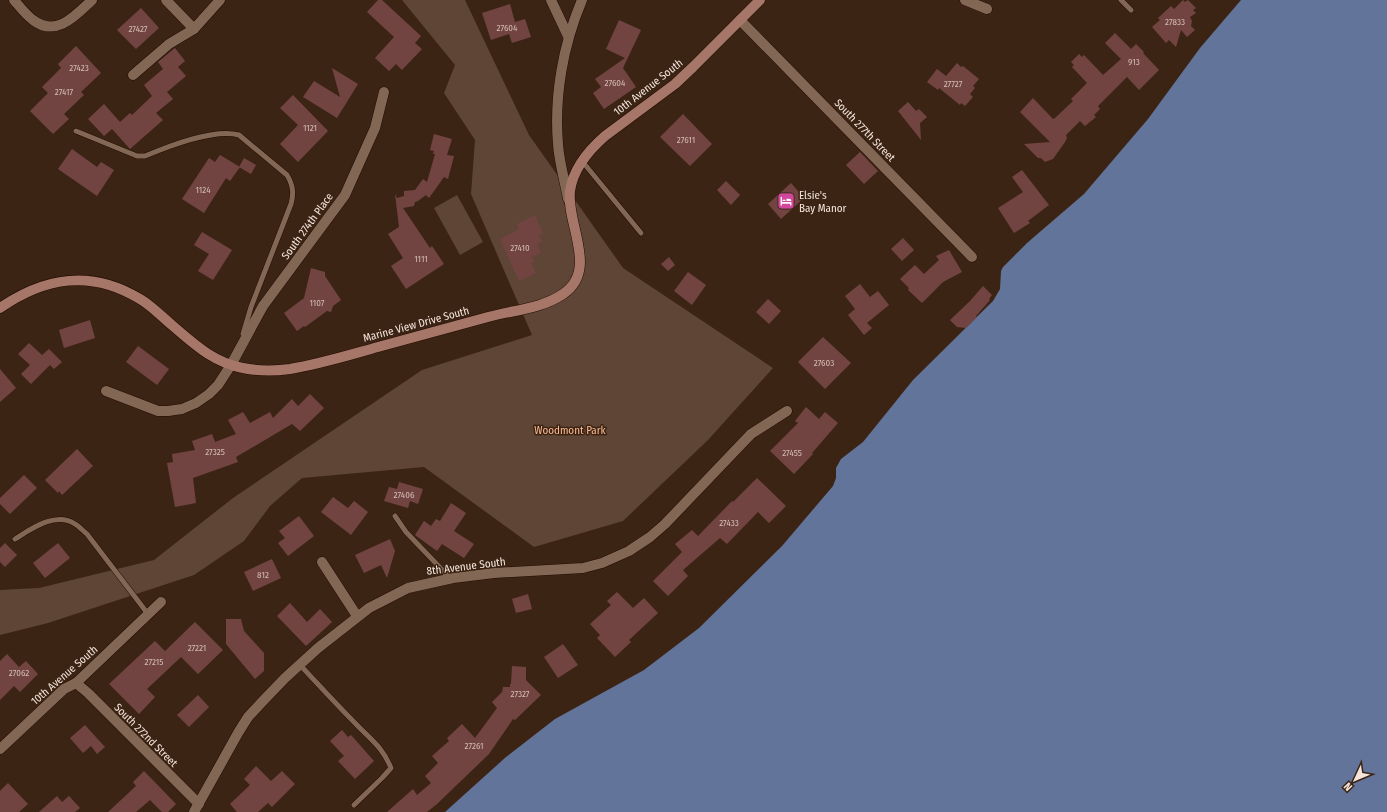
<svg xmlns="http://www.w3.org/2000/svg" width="1387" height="812" font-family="'Fira Sans Condensed',sans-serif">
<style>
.green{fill:#5e4536}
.water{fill:#627499}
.building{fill:#714442}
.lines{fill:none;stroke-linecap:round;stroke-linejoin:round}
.lane-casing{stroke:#220d01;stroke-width:6}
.street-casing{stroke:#220d01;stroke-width:11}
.secondary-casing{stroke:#220d01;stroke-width:11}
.lane{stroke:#836755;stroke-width:5}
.street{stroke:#836755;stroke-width:10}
.secondary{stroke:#a67769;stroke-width:10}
.labels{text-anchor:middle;stroke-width:3;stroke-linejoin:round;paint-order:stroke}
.number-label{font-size:9px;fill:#d3bcb4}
.street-label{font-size:11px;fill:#f4e4da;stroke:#3c2415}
.poi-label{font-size:11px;fill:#f4e4da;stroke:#3c2415;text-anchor:start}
.park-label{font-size:11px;fill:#f9b990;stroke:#3c2415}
</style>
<rect width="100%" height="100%" fill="#3c2415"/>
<g class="green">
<path d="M402,0H465L529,135L623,268L773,368L708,440L623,521L534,547L424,467L302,478L270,506L244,541L194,575L48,623L0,635V590L39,588L154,560L233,498L422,370L532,335L471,194L475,140L444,93L455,65Z"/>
<path d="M457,195L483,242L460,255L434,208Z"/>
</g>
<path class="water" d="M1241,0H1387V812H445L506,757L555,719L644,670L699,628L782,546L833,486L836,478V468L841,459L863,442L913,380L993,301L1000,289L1001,271L1003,267L1027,243L1084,194L1148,119L1200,48Z"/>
<g class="building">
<path d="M378,0H382L421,36L415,43L422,49L402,70L396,64L389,71L375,58L394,37L367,12Z"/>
<path d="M1183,0L1185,2L1188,0L1196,8L1193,10L1196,13L1190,17L1192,21L1191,26L1195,30L1187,37L1181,30L1176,47L1169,40L1166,43L1152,27L1160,20L1158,18L1171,6L1174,9Z"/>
<path d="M510,4L515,22L525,19L531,37L512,43L509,34L491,40L482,13Z"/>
<path d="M141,8L159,28L136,49L117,30Z"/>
<path d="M619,20L641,30L623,68L636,87L604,109L593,93L601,87L595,79L625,58L606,49Z"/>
<path d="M1115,33L1131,49L1136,44L1144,52L1143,53L1159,70L1139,90L1127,77L1098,106L1100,109L1094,115L1096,117L1085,126L1080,121L1066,135L1067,138L1065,142L1053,159L1045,162L1041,158H1038L1024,144L1050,142L1020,112L1033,98L1053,119L1055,118L1073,101L1071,99L1087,83L1072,67L1074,65L1071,62L1079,54L1082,57L1084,55L1103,75L1121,59L1105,43Z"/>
<path d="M76,46L101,73L81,92L84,95L64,114L69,119L53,134L30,111L48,93L42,87L61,68L58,64Z"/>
<path d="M175,48L185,61L178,67L186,76L167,92L173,99L156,113L163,120L130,149L112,129L104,136L88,119L104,104L120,122L130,113L132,115L152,96L144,85L163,69L158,62Z"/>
<path d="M957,63L961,67L963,66L979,79L973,86L975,88L970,94L973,97L965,106L961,103L960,105L939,88L938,90L927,82L937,69L946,76Z"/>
<path d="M332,68L358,84L337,118L303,97L314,81L340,97Z"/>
<path d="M293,95L328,131L298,162L280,144L298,125L280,108Z"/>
<path d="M908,102L916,111L919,109L927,117L920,123L921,140L898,111Z"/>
<path d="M683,114L712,144L690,166L660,137Z"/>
<path d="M434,134L452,139L447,155L454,156L448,179L444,177L429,198L426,195L418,201L415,202L414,206L403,208L430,248L432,246L444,264L406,289L391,266L403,258L388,234L399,227L395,194L397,198L404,196V191L415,190L423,179L427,182L435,154H433L434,151L430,150Z"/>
<path d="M72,149L97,167L101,162L114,170L97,196L58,169Z"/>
<path d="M860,152L878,171L864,184L846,165Z"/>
<path d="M220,155L240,167L230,181L226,178L204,213L182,199L209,158L215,162Z"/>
<path d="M244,158L256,165L251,174L239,167Z"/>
<path d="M1022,170L1049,205L1028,221L1030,223L1014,233L998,208L1023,192L1012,177Z"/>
<path d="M726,181L740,195L731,205L717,190Z"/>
<path d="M791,183L804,198L781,219L768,204Z"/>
<path d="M535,215L543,233L539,235L542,242L537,244L541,253L532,257L534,262L531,263L536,273L519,281L500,239L519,229L517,224Z"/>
<path d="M202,232L232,250L213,280L198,271L209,254L194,245Z"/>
<path d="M903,238L914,250L902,261L891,249Z"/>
<path d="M949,250L962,272L943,282L922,303L908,290L909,288L900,279L915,265L924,274L939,260L936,256Z"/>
<path d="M669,257L675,265L668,271L661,264Z"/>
<path d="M311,268L325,272V276L341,300L333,306L331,312L327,311L305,327L304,326L297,331L284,313L304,298Z"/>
<path d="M688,272L706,285L692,305L674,291Z"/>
<path d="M860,284L870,297L878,291L889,305L867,323L872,328L864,335L848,315L855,309L845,296Z"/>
<path d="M983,286L992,295L989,299L990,300L976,316L977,317L966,328L957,327L950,320L970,301Z"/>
<path d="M768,299L781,311L769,324L756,312Z"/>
<path d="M90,320L95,338L64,348L59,330Z"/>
<path d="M823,337L851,363L825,389L798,362Z"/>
<path d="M29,343L42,355L49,349L62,362L54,369L50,365L31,384L21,374L30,365L18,354Z"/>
<path d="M138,346L169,369L157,385L126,362Z"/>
<path d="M0,369L16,388L0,402Z"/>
<path d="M310,394L324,408L300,431L292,424L236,457L238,462L193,478L196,503L175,507L167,463L173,462L172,454L195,450L192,441L212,434L215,442L236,434L228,420L243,412L250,423L270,412L273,418L292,399L298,406Z"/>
<path d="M806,407L819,419L825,412L838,423L812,453L813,454L794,474L770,451L798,423L795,421Z"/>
<path d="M77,449L93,466L62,495L59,491L58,493L45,480Z"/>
<path d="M24,475L37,488L10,514L0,504V498Z"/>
<path d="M757,478L786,506L769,523L758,512L727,544L720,538L683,570L688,576L668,596L653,581L682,552L675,544L692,530L698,536L732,501L733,502Z"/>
<path d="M399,482L423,489L418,504L410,501L408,508L384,501L389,487L397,489Z"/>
<path d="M333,497L348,508L354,501L368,512L351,535L321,512Z"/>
<path d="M451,503L466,513L454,531L474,544L464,558L442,544L437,551L415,535L424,521L431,526L436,519L440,521Z"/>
<path d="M299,516L314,536L288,556L278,543L285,538L279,531Z"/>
<path d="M390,539L395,551L387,578L381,565L364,573L355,555Z"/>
<path d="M5,543L17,555L5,567L0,562V548Z"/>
<path d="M58,543L70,558L45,578L33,563Z"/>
<path d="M272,559L281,578L253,591L244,572Z"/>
<path d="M617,592L633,608L644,598L658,613L629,640L631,642L615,657L597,638L600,635L590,624L611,605L607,601Z"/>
<path d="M528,594L532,609L516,613L512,599Z"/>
<path d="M290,603L307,622L320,609L332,622L306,646L277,616Z"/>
<path d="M226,619H241L244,631L264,653V671L255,679L226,644Z"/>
<path d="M195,622L223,650L198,674L181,657L147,689L155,697L139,714L109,684L155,641L165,651Z"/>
<path d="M563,644L578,665L558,678L544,657Z"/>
<path d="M7,654L19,667L26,661L38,674L20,692L14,686L0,700V661Z"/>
<path d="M512,666L526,667V680L541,695L515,720L513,719L489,754L437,804L427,812H387L413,789L417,795L431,783L425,776L438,763L432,756L449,741L447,738L462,724L475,738L497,708L492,702L502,692L503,687H510V684H511Z"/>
<path d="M198,695L209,707L189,727L177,715Z"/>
<path d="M85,725L105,747L97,754L91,746L83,753L70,738Z"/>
<path d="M342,730L348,737L351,735L374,761L355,779L338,761L344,756L330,741Z"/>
<path d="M256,766L271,781L282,771L295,784L272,807L268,803L258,812H237L230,804L250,785L244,779Z"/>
<path d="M144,771L176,804L168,812H162L150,800L136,812H108L136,786L133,782Z"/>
<path d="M8,783L28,804L19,812H0V791Z"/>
<path d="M57,796L62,802L69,796L80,808L75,812H39Z"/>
</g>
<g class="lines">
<g class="lane-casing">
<g id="lane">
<path d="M1121,0L1131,10"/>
<path d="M76,131L137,156H145C169,146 214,128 239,135L287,175C293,185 294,193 291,204L251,307L243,334"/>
<path d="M582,161L641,233"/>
<path d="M395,516L406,532L450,578"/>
<path d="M15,539C31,529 56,511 75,524C79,526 83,531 87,534L148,614"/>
<path d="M300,665C318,684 336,704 355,723C370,739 382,746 391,768L382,778L354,805"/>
</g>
</g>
<g class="street-casing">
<g id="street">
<path d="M14,0C20,7 26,15 33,20C56,38 76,15 92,0"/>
<path d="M166,0L194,29"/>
<path d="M551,0L568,36"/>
<path d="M965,0L987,9"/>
<path d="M740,20L972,257"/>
<path d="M133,75L169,44L194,29L220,0"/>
<path d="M568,199C565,181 559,162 558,144C554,96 563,45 582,0"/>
<path d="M106,391L158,411H168L182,409L196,403L209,394L218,385L231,365L263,306L345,195L375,128L384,92"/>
<path d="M322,562L357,616"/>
<path d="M76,683L88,693L199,804"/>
<path d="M0,749L64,689L76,683L161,602"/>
<path d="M194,812L238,733L248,717L261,703L285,678L318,648L369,608L408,588L453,578L494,573L583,568L602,563L629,551L650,537L665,524L751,434L787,411"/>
</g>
</g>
<g class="secondary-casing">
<path id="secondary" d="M0,308C45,277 91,269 140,299C152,306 162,317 173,326C194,344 214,363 243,368C258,371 275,371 290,369C320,364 349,355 378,347C415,337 451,327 488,317C513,310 541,309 563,294C599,270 566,224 570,191C573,169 589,150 605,136L675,84L693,67L760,0"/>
</g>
<use href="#lane" class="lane"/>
<use href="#street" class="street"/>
<use href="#secondary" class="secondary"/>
</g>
<defs>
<g id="hotel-square" transform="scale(0.9)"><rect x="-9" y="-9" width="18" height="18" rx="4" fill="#d1479c" stroke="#3c2415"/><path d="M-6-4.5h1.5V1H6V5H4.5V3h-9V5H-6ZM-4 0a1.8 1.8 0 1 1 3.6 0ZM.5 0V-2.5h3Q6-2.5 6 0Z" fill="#fff"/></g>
</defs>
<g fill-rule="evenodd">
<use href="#hotel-square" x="786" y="201"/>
</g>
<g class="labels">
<g class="number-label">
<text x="1175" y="25">27833</text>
<text x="507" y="31">27604</text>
<text x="138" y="32">27427</text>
<text x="1134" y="65">913</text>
<text x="79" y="71">27423</text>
<text x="615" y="86">27604</text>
<text x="953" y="87">27727</text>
<text x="64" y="95">27417</text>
<text x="310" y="131">1121</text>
<text x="686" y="143">27611</text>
<text x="203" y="193">1124</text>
<text x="520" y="251">27410</text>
<text x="421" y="262">1111</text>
<text x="317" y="306">1107</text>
<text x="824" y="366">27603</text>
<text x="215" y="455">27325</text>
<text x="792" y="456">27455</text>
<text x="404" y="498">27406</text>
<text x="729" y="526">27433</text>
<text x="263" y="578">812</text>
<text x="197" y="651">27221</text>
<text x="154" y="665">27215</text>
<text x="19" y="676">27062</text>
<text x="520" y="697">27327</text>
<text x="474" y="749">27261</text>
</g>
<g class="street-label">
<text transform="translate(648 87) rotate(-38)" y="4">10th Avenue South</text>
<text transform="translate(865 130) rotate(46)" y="4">South 277th Street</text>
<text transform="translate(307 226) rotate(-54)" y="4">South 274th Place</text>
<text transform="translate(416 324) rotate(-15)" y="4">Marine View Drive South</text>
<text transform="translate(466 566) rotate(-7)" y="4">8th Avenue South</text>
<text transform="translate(64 675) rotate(-41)" y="4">10th Avenue South</text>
<text transform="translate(146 735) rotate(45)" y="4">South 272nd Street</text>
</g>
<g class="poi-label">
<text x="799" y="199">Elsie's<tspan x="799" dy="13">Bay Manor</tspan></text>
</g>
<g class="park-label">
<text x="570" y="434">Woodmont Park</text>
</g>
</g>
<g transform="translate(1355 780) rotate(226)" stroke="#3c2415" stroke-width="3" paint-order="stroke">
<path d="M0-3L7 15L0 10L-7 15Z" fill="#f4e4da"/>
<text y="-6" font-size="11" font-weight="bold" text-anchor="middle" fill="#f4e4da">N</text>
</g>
</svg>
